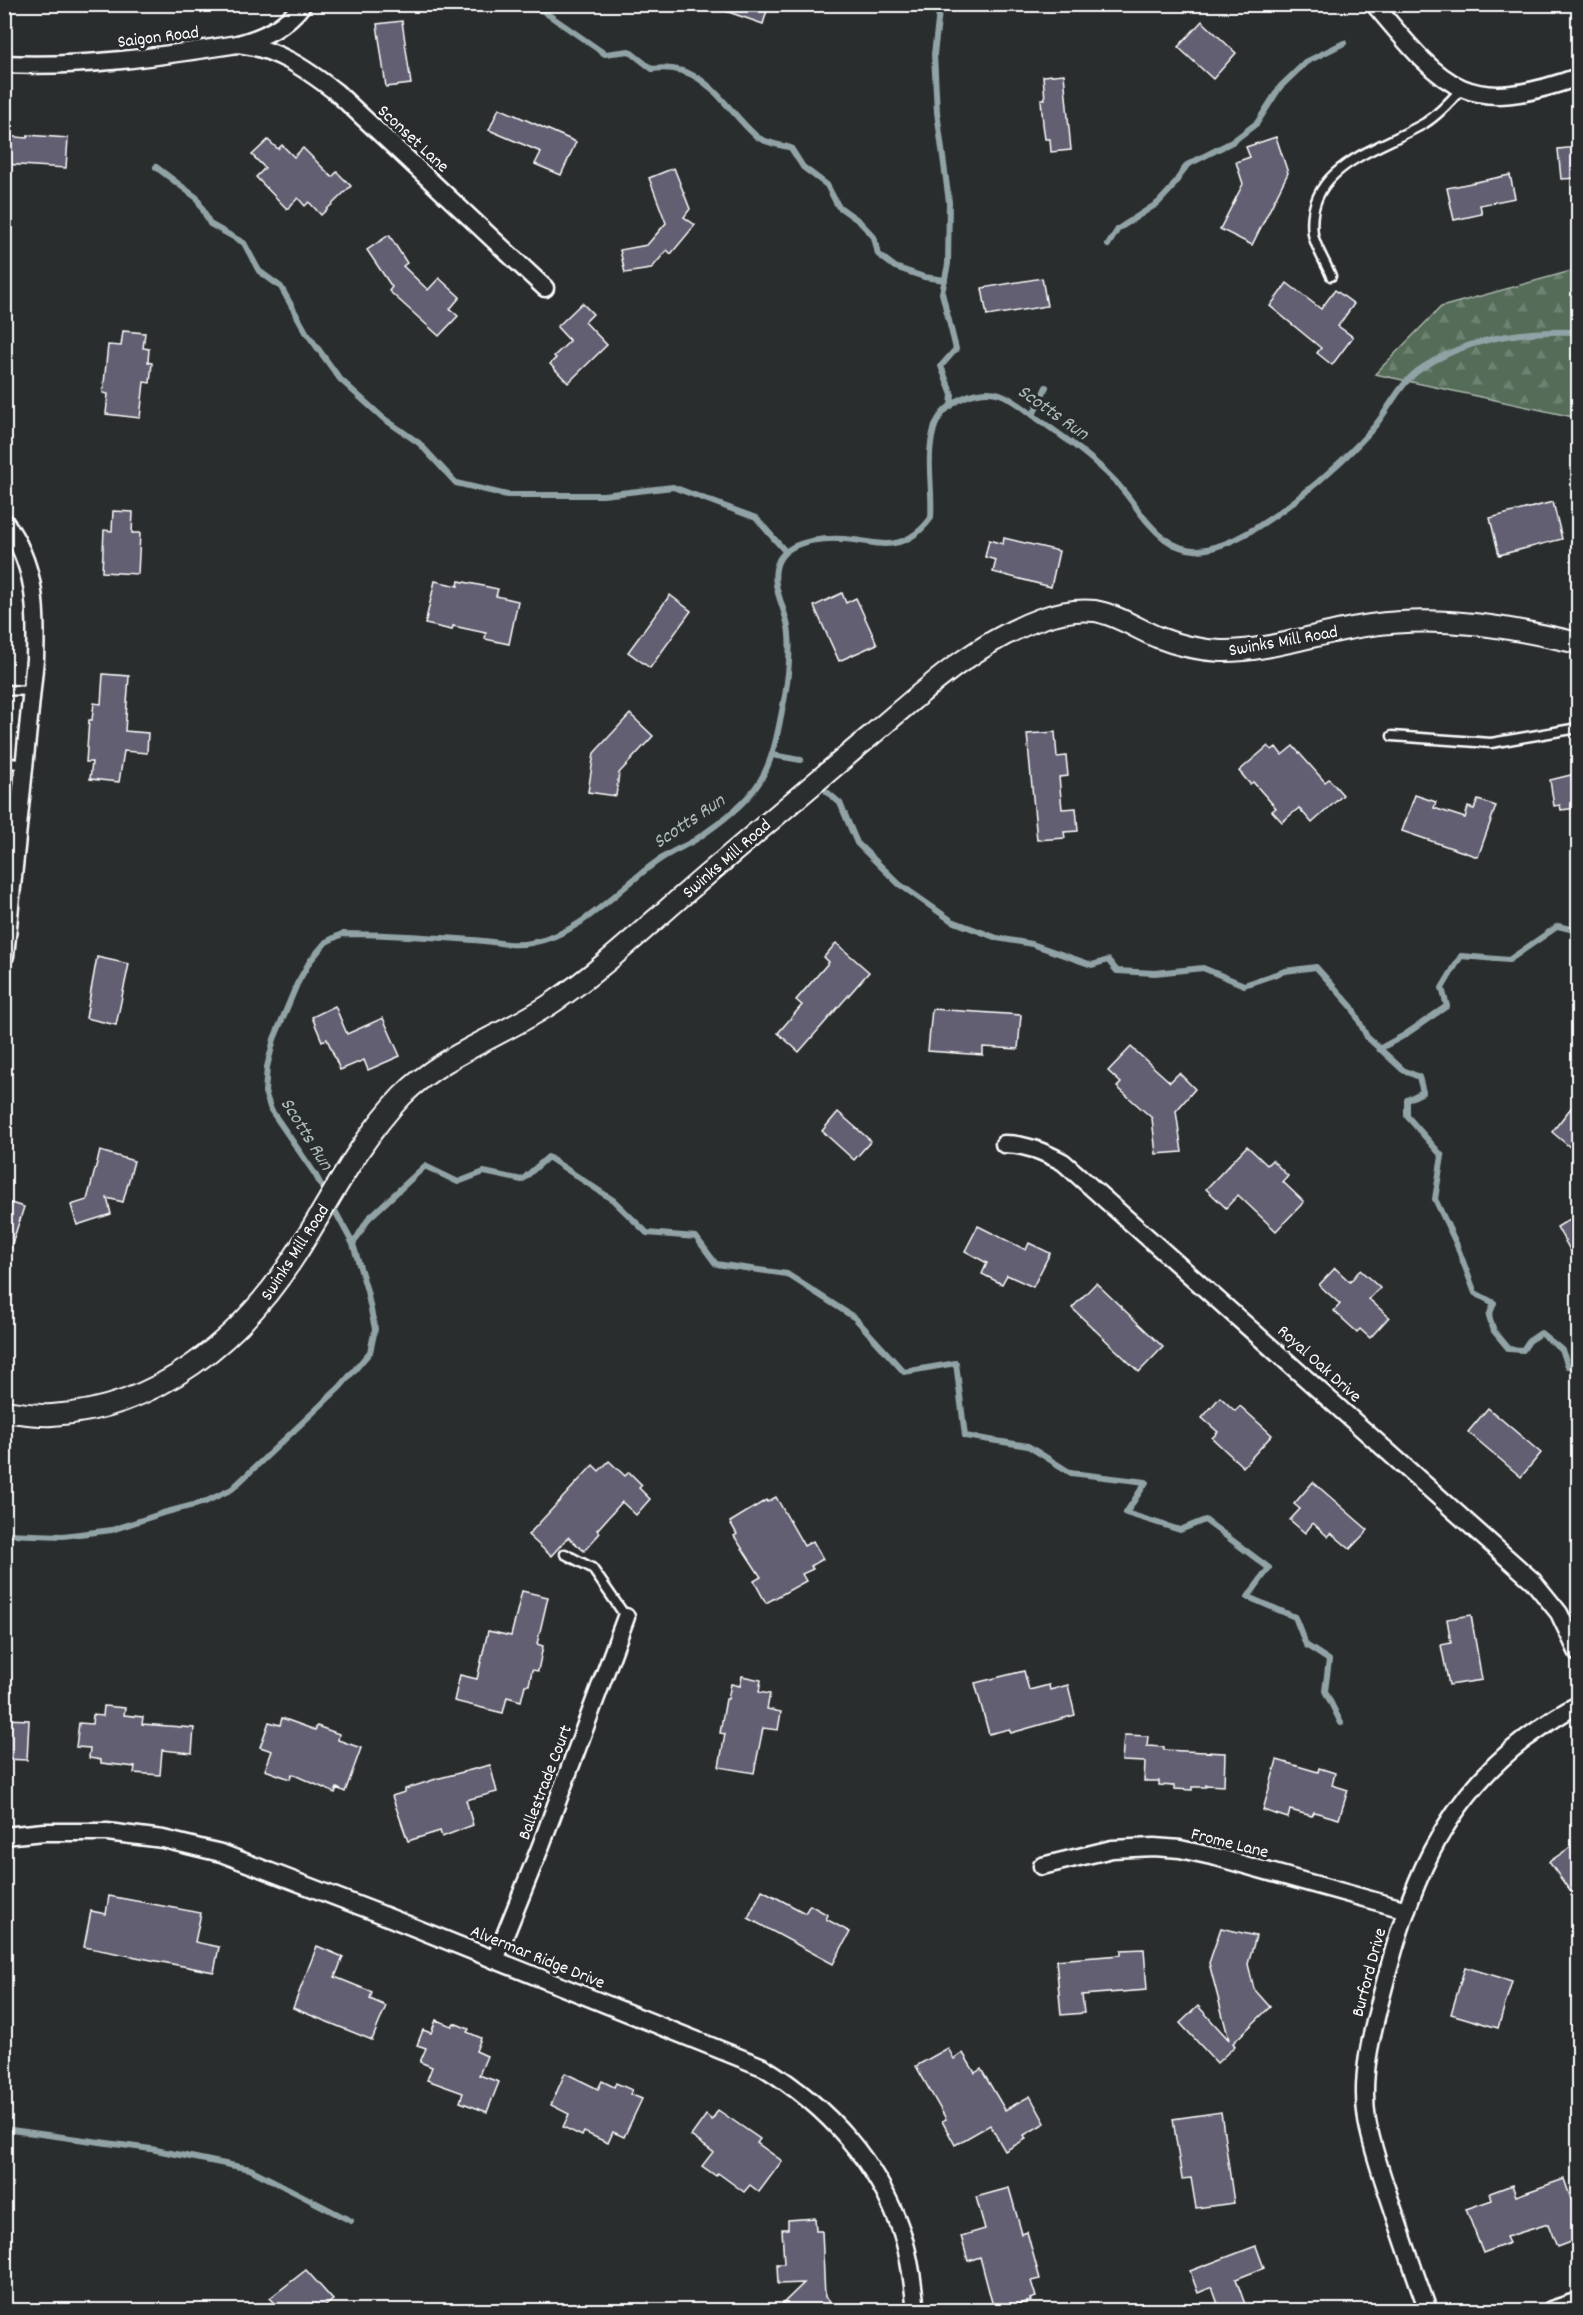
<svg xmlns="http://www.w3.org/2000/svg" width="1583" height="2315" font-family="Dekko,sans-serif">
<style>
.forest{fill:url(#forest-firs);stroke:#aab6ac;stroke-width:1.5}
.lines{fill:none;stroke-linecap:round;stroke-linejoin:round}
.stream{stroke:#91a3a6;stroke-width:6}
.building{fill:#625f72;stroke:#fff;stroke-width:1.5}
.service-casing{stroke:#fff;stroke-width:13}
.minor-casing{stroke:#fff;stroke-width:21}
.tertiary-casing{stroke:#fff;stroke-width:24}
.service{stroke:#2a2d2e;stroke-width:8}
.minor{stroke:#2a2d2e;stroke-width:16}
.tertiary{stroke:#2a2d2e;stroke-width:20}
.labels{text-anchor:middle;stroke-width:6;stroke-linejoin:round;paint-order:stroke}
.street-label{font-size:18px;fill:#fff;stroke:#2a2d2e}
.water-label{font-size:20px;font-style:italic;fill:#adbabc;stroke:#2a2d2e}
</style>
<defs>
<pattern id="forest-firs" width="22" height="20" patternUnits="userSpaceOnUse" patternTransform="scale(1.5)"><rect width="22" height="20" fill="#546c59"/><path d="M5 1l3.5 6h-7zM16 11l3.5 6h-7z" fill="#6e8272"/></pattern>
</defs>
<rect width="100%" height="100%" fill="#2a2d2e"/>
<filter id="ink" filterUnits="userSpaceOnUse"><feTurbulence type="fractalNoise" baseFrequency=".0167" numOctaves="2"/><feDisplacementMap in="SourceGraphic" scale="12" xChannelSelector="R" yChannelSelector="G"/><feConvolveMatrix kernelMatrix="1 2 1 2 8 2 1 2 1" color-interpolation-filters="sRGB"/></filter>
<g filter="url(#ink)">
<path class="forest" d="M1578,269V418L1375,374L1441,307Z"/>
<g class="lines">
<g class="stream">
<path d="M521,4L543,11L605,54L629,51L652,69C706,62 722,106 756,136C764,143 781,145 791,148L803,167L827,185L838,206L859,221L874,237L878,254L895,267L924,277L945,280"/>
<path d="M940,4L934,54L937,112L949,202L948,264L942,293L956,349L941,366L952,395L951,406"/>
<path d="M156,167L197,198L210,224L244,243L259,271L281,287L306,332L340,379L383,418L419,443L456,483L507,495H603L673,487L756,518L785,551"/>
<path d="M1108,245L1118,229L1158,203L1171,189L1187,165L1232,142L1257,123L1280,87L1306,62L1344,43"/>
<path d="M1033,415L1046,387"/>
<path d="M772,755L801,760"/>
<path d="M827,792L840,803L857,843L899,884L952,921L997,938L1032,944L1092,965L1108,960L1117,971L1155,973L1203,968L1244,985L1285,971L1316,967L1352,1007L1367,1037L1403,1070L1419,1077L1423,1092L1407,1100V1116L1442,1156L1435,1199L1456,1243L1475,1293L1494,1303L1489,1316L1494,1331L1509,1349L1523,1350L1529,1341L1541,1333L1562,1350L1568,1366L1578,1367"/>
<path d="M1379,1049L1403,1036L1447,1006L1442,988L1461,956L1509,960L1558,926L1578,931"/>
<path d="M353,1244L369,1218L425,1166L458,1182L484,1172L522,1180L548,1157L613,1200L647,1233L696,1237L716,1264L787,1274L855,1318L904,1372L956,1363L965,1436L1028,1446L1071,1473L1146,1482L1126,1513L1180,1530L1205,1520L1269,1568L1248,1597L1295,1617L1306,1645L1329,1660L1325,1691L1341,1723"/>
<path d="M4,1534L63,1536L112,1530L163,1513L205,1502L232,1489L340,1387L370,1352L375,1329L367,1291L353,1244L315,1174L271,1110L265,1092L267,1067L274,1039L297,984L310,961L326,942L342,934C385,934 429,937 473,940C492,941 512,947 531,943C583,934 618,888 659,860C670,852 683,847 695,840C716,826 741,808 756,787C772,765 777,737 782,711C787,689 791,656 789,634C788,610 767,584 779,560C791,538 832,537 854,540C864,541 875,544 885,544C905,544 920,533 931,518C933,490 926,460 933,433C936,418 945,409 957,401C969,394 986,389 1000,394C1014,399 1026,410 1038,419C1065,438 1092,457 1115,481C1133,500 1145,524 1165,539C1174,546 1188,551 1199,550C1250,547 1342,465 1374,427C1390,408 1400,382 1422,368C1468,338 1525,330 1578,332"/>
<path d="M4,2129L151,2149L250,2169L351,2221"/>
</g>
</g>
<g class="building">
<path d="M715,4H769L763,24L714,7Z"/>
<path d="M402,21L411,84L386,87L377,24Z"/>
<path d="M1202,21L1236,53L1213,79L1178,47Z"/>
<path d="M1064,74L1071,150L1051,152L1050,139H1045L1043,124L1041,99H1045L1043,76Z"/>
<path d="M499,108L576,142L561,175L535,164L541,152L489,130Z"/>
<path d="M27,135L68,138L66,168L4,164V136L27,138Z"/>
<path d="M1276,137L1288,173L1252,245L1220,229L1243,184L1236,162L1250,157L1246,147Z"/>
<path d="M268,140L278,149L282,145L294,157L303,148L332,177L337,172L351,186L321,215L309,202L305,206L298,198L287,209L256,177L265,168L252,155Z"/>
<path d="M1578,147V178L1561,179L1558,149Z"/>
<path d="M674,168L690,209L684,217L695,225L671,254L667,250L651,269L625,273L620,250L647,245L666,223L649,178Z"/>
<path d="M1510,175L1515,198L1480,205L1482,214L1454,220L1447,188Z"/>
<path d="M389,235L407,263L403,266L428,290L439,278L460,297L450,309L458,316L439,336L389,291L392,287L367,250Z"/>
<path d="M1042,278L1047,306L987,316L982,288Z"/>
<path d="M1287,283L1321,309L1335,290L1354,304L1338,326L1353,337L1332,365L1317,353L1321,348L1270,306Z"/>
<path d="M582,303L593,314L585,322L607,345L568,383L550,364L556,358L554,356L570,341L557,327Z"/>
<path d="M123,331L145,333L143,348L149,349L148,362L152,363L150,383L144,382L140,418L106,414L108,394L103,393L108,345L121,346Z"/>
<path d="M1553,502L1562,539L1499,555L1490,518Z"/>
<path d="M113,511L133,512L132,533H140L138,574L102,572L104,530L112,531Z"/>
<path d="M1004,538L1059,551L1051,587L993,572L996,560L985,557L989,540L1003,544Z"/>
<path d="M435,581L458,586L459,581L498,589L496,596L518,601L509,644L485,639L486,633L453,626L452,630L425,624Z"/>
<path d="M842,593L846,603L856,598L877,644L839,661L814,606Z"/>
<path d="M670,595L691,611L650,668L628,652Z"/>
<path d="M103,674L129,676L125,731L148,733L147,753L124,751L119,782L90,779L92,762H86L89,720H92L94,703L101,704Z"/>
<path d="M630,714L653,736L619,773L616,796L588,792L594,753Z"/>
<path d="M1055,732L1057,757L1066,756L1068,776L1059,777L1062,809L1076,808L1078,831L1064,832L1065,838L1037,840L1027,734Z"/>
<path d="M1268,746L1272,750L1276,747L1282,755L1293,746L1325,782L1329,779L1343,795L1312,823L1299,808L1282,822L1272,811L1276,808L1253,782L1250,784L1239,771Z"/>
<path d="M1575,774L1576,779H1578V808L1561,810L1560,805L1554,806L1550,780Z"/>
<path d="M1415,795L1436,802L1434,808L1465,818L1468,807L1474,809L1478,800L1496,806L1478,857L1402,831Z"/>
<path d="M836,943L869,972L799,1052L778,1033L802,1005L796,1000L829,962L824,957Z"/>
<path d="M97,957L129,964L116,1025L86,1018Z"/>
<path d="M335,1006L347,1034L383,1018L400,1056L368,1070L364,1060L340,1070L327,1039L322,1041L312,1017Z"/>
<path d="M932,1009L1021,1015L1018,1049L983,1047V1055L928,1051Z"/>
<path d="M1131,1047L1170,1082L1179,1073L1195,1089L1176,1111L1182,1152L1156,1154L1152,1118L1117,1087L1121,1083L1108,1071Z"/>
<path d="M1578,1099V1154L1552,1132Z"/>
<path d="M838,1112L871,1141L854,1160L822,1131Z"/>
<path d="M1247,1146L1267,1165L1272,1160L1288,1176L1283,1182L1304,1202L1276,1231L1238,1195L1226,1208L1206,1189Z"/>
<path d="M100,1151L134,1161L123,1202L107,1198L111,1214L77,1225L71,1205L87,1200Z"/>
<path d="M4,1201L24,1207L8,1256H4Z"/>
<path d="M1578,1214V1264L1557,1227Z"/>
<path d="M978,1226L1026,1250L1029,1243L1050,1253L1033,1287L1007,1275L1002,1284L982,1274L987,1263L965,1251Z"/>
<path d="M1335,1268L1350,1282L1360,1270L1380,1288L1369,1299L1389,1317L1370,1338L1360,1329L1357,1332L1334,1311L1340,1304L1319,1285Z"/>
<path d="M1096,1283L1163,1347L1139,1372L1072,1308Z"/>
<path d="M1220,1397L1235,1411L1240,1406L1272,1435L1243,1467L1212,1438L1218,1432L1202,1418Z"/>
<path d="M1488,1408L1541,1453L1521,1477L1468,1432Z"/>
<path d="M609,1461L625,1476L629,1472L642,1485L639,1488L650,1499L636,1515L622,1502L597,1530L600,1533L584,1551L568,1537L551,1556L528,1535L593,1465L599,1471Z"/>
<path d="M1313,1482L1368,1530L1350,1549L1331,1533L1328,1537L1313,1523L1305,1533L1290,1520L1300,1509L1294,1504Z"/>
<path d="M776,1497L804,1546L813,1541L823,1559L811,1566L813,1569L802,1574L806,1581L766,1603L754,1581L761,1577L734,1536L737,1534L730,1522L766,1500L767,1502Z"/>
<path d="M522,1591L548,1597L537,1644L543,1646L538,1671L532,1670L529,1685H525L521,1701L507,1697L503,1713L454,1701L460,1675L477,1679L488,1631L511,1636Z"/>
<path d="M1471,1615L1482,1680L1449,1685L1441,1645L1451,1643L1447,1619Z"/>
<path d="M1024,1671L1029,1690L1049,1685L1050,1690L1068,1685L1075,1715L1011,1733L1009,1729L989,1734L975,1683Z"/>
<path d="M742,1676L761,1680L759,1692L770,1694L767,1709L781,1712L778,1730L763,1728L754,1773L719,1767L725,1734L720,1733L726,1699H728L731,1684L740,1686Z"/>
<path d="M104,1706L125,1708L124,1715L143,1717L142,1724L194,1728L192,1753L162,1750L160,1775L134,1773L135,1767L101,1763V1760L89,1758L90,1748L76,1747L79,1723L92,1724L93,1715L103,1716Z"/>
<path d="M282,1718L315,1730L317,1726L339,1734L338,1740L361,1748L345,1792L337,1788L335,1793L292,1774L290,1779L265,1770L272,1751L260,1747L269,1722L280,1725Z"/>
<path d="M4,1719L29,1720L27,1760L4,1759Z"/>
<path d="M1124,1735L1148,1736L1147,1746L1164,1747V1750L1225,1753L1224,1786L1206,1785V1787H1192V1790L1174,1789V1786L1159,1785V1781H1144L1145,1762L1122,1761Z"/>
<path d="M1277,1760L1318,1772L1319,1768L1335,1773L1332,1785L1348,1790L1339,1819L1314,1812L1312,1816L1290,1810L1288,1818L1263,1810Z"/>
<path d="M490,1765L497,1792L466,1800L473,1825L442,1837L440,1831L408,1841L392,1796L405,1792V1789L436,1779Z"/>
<path d="M1578,1842V1902L1549,1862Z"/>
<path d="M762,1890L805,1913L810,1905L828,1915L826,1919L850,1932L833,1964L748,1918Z"/>
<path d="M109,1896L201,1913L195,1942L219,1947L214,1972L84,1947L91,1911L106,1914Z"/>
<path d="M1221,1928L1256,1936L1248,1964L1254,1989L1270,2007L1233,2043L1235,2046L1217,2063L1180,2023L1198,2006L1229,2040L1209,1963Z"/>
<path d="M317,1946L343,1957L335,1977L372,1992L370,1999L386,2006L372,2040L293,2008Z"/>
<path d="M1144,1949L1147,1990L1082,1995L1084,2013L1061,2015L1056,1960L1121,1955V1950Z"/>
<path d="M1465,1967L1512,1981L1498,2028L1451,2014Z"/>
<path d="M436,2020L452,2026L454,2023L469,2029L467,2032L481,2038L476,2051L487,2056L479,2075L499,2082L487,2112L460,2102L463,2093L427,2080L432,2067L420,2062L426,2048L417,2045L423,2030L431,2033Z"/>
<path d="M948,2048L954,2059L963,2053L975,2073L981,2069L1005,2110L1030,2096L1045,2123L1024,2135L1026,2139L1005,2151L990,2125L955,2145L942,2121L946,2119L916,2066Z"/>
<path d="M565,2073L598,2089L602,2081L614,2087L616,2083L632,2090L630,2094L642,2099L624,2137L613,2132L608,2143L584,2132L582,2136L563,2127L569,2114L551,2105Z"/>
<path d="M718,2110L760,2139L757,2143L782,2161L759,2192L750,2185L744,2192L718,2173L716,2176L702,2166L713,2152L691,2136L706,2115L712,2120Z"/>
<path d="M1221,2112L1234,2203L1196,2208L1191,2178L1182,2179L1173,2119Z"/>
<path d="M1564,2179L1578,2219V2239L1557,2247L1548,2224L1506,2237L1509,2243L1483,2253L1466,2209L1492,2200L1490,2193L1512,2185L1516,2196Z"/>
<path d="M1009,2188L1022,2234L1027,2232L1040,2279L1031,2281L1036,2297L1030,2299L1031,2301L994,2310L980,2257L968,2261L961,2236L985,2229L976,2197Z"/>
<path d="M815,2218L816,2231H822L825,2297L838,2310H776L804,2283L778,2284L777,2264H784L782,2229H788V2220Z"/>
<path d="M1256,2246L1264,2268L1236,2279L1247,2310H1220L1212,2287L1198,2293L1190,2271Z"/>
<path d="M306,2270L333,2300L320,2310H268L274,2302L270,2298Z"/>
</g>
<g class="lines">
<g class="service-casing">
<g id="service">
<path d="M1331,276C1326,263 1315,247 1313,234C1304,166 1379,150 1425,123C1439,114 1450,102 1461,89"/>
<path d="M4,690L32,691"/>
<path d="M1392,736L1491,743L1578,728"/>
<path d="M4,762L24,765"/>
<path d="M565,1554L592,1568L626,1617"/>
</g>
</g>
<g class="minor-casing">
<g id="minor">
<path d="M1374,4C1445,89 1465,117 1578,77"/>
<path d="M238,44C276,48 306,69 336,92L545,288"/>
<path d="M4,64C83,68 161,56 238,44C265,37 286,26 303,4"/>
<path d="M4,521C36,564 37,608 35,659L5,956"/>
<path d="M1004,1144C1026,1144 1044,1152 1063,1162L1533,1581L1559,1613L1578,1653"/>
<path d="M4,1836L44,1832H107L163,1839L221,1853L378,1913L763,2067C827,2106 878,2162 902,2233C910,2258 913,2285 916,2310"/>
<path d="M1042,1866L1112,1849L1154,1847L1180,1849L1216,1857L1407,1910"/>
<path d="M495,1960L540,1848L626,1617"/>
<path d="M1428,2310C1415,2275 1403,2239 1391,2203C1382,2176 1372,2148 1367,2120C1360,2076 1372,2032 1383,1990C1409,1889 1439,1805 1525,1739C1542,1727 1559,1714 1578,1705"/>
<path d="M1551,2310L1578,2301"/>
</g>
</g>
<g class="tertiary-casing">
<path id="tertiary" d="M4,1411C20,1413 36,1416 52,1415C157,1409 241,1340 296,1254C330,1201 358,1142 402,1096C444,1053 506,1035 555,1001C600,971 645,928 687,892C747,840 808,789 868,738C920,694 974,643 1040,619C1057,613 1077,609 1095,611C1117,615 1136,628 1157,637C1177,645 1200,650 1221,651C1268,652 1324,631 1371,625C1442,615 1510,627 1578,643"/>
</g>
<use href="#service" class="service"/>
<use href="#minor" class="minor"/>
<use href="#tertiary" class="tertiary"/>
</g>
</g>
<g class="labels">
<g class="street-label">
<text transform="translate(158 36) rotate(-7)" y="6">Saigon Road</text>
<text transform="translate(414 138) rotate(43)" y="6">Sconset Lane</text>
<text transform="translate(1283 640) rotate(-10)" y="6">Swinks Mill Road</text>
<text transform="translate(726 858) rotate(-41)" y="6">Swinks Mill Road</text>
<text transform="translate(294 1252) rotate(-57)" y="6">Swinks Mill Road</text>
<text transform="translate(1320 1363) rotate(42)" y="6">Royal Oak Drive</text>
<text transform="translate(544 1782) rotate(-69)" y="6">Ballestrade Court</text>
<text transform="translate(1230 1842) rotate(14)" y="6">Frome Lane</text>
<text transform="translate(538 1956) rotate(22)" y="6">Alvermar Ridge Drive</text>
<text transform="translate(1368 1972) rotate(-75)" y="6">Burford Drive</text>
</g>
<g class="water-label">
<text transform="translate(1054 411) rotate(35)" y="7">Scotts Run</text>
<text transform="translate(688 820) rotate(-34)" y="7">Scotts Run</text>
<text transform="translate(308 1133) rotate(58)" y="7">Scotts Run</text>
</g>
</g>
<rect width="1583" height="2315" fill="none" stroke="#2a2d2e" stroke-width="24"/>
<rect x="12" y="12" width="1559" height="2291" fill="none" stroke="#fff" stroke-width="2" filter="url(#ink)"/>
</svg>
